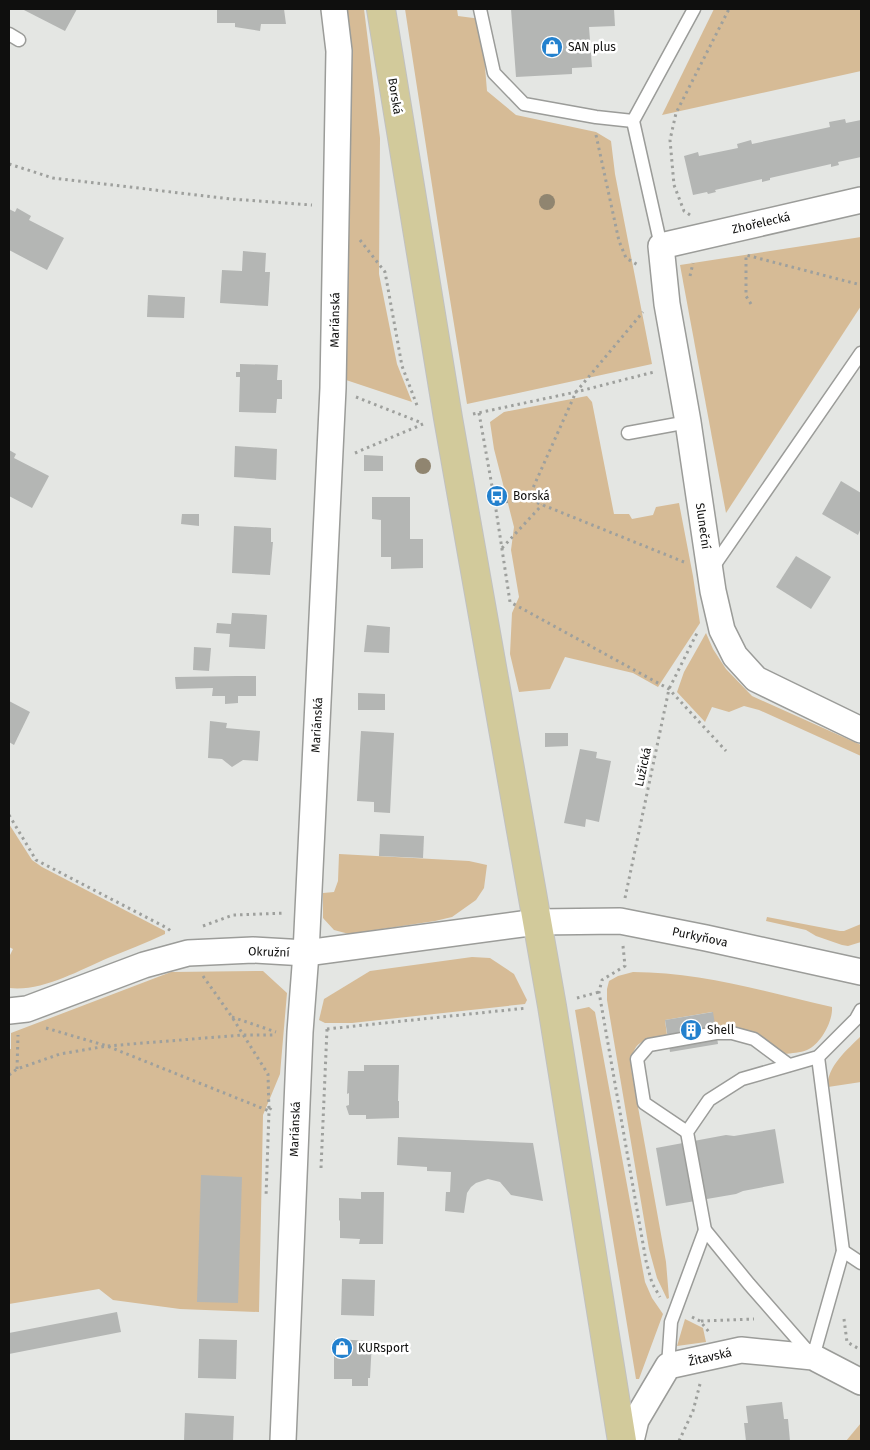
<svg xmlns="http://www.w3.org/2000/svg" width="870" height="1450" font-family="'Fira Sans',sans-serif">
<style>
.green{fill:#d6bb96}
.building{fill:#b4b6b4}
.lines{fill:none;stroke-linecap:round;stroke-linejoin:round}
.service-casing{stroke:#9b9c99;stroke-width:15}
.minor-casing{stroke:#9b9c99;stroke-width:28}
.primary-casing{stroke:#c1c1c0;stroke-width:30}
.path{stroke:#9ea09d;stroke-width:3;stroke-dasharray:2.5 4;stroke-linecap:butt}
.service{stroke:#fff;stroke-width:12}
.minor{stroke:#fff;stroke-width:25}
.primary{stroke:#d2ca9b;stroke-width:28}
.tree{fill:#908570}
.labels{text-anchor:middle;stroke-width:5;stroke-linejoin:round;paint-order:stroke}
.poi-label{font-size:12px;fill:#0f0f0e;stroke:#fff;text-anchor:start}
.street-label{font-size:12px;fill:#0f0f0e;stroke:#fff}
</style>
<rect width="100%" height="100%" fill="#e4e6e3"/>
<g class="green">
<path d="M347,9H364L380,138L379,274L397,364L412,402L346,380L350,39Z"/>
<path d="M405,9H457L458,16L481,19L487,91L516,115L596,132L611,141L615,174L652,364L467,404L441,244Z"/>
<path d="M714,9H861V71L662,115Z"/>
<path d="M861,237V306L726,513L680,265Z"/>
<path d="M587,396L592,402L614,514H629L632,519L653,515L656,507L679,503L693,576L700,623L658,687L633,673L565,657L550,689L519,692L510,654L512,613L519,597L511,550L514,527L494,449L490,422L504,412Z"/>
<path d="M706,633L713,649L726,669L752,696L861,745V756L759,710L744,706L729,712L712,707L705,722L677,692L684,672Z"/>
<path d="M9,824L32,860L42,867L165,931V934C146,943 127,950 108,958C78,971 41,992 9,988V957L13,949L9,947Z"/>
<path d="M339,854L469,861L487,865L484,888L476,900L452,917L435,921L349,934L334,930L323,918V893L334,892L338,881Z"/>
<path d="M767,917L840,931H844L861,924V942L848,946L842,945L816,936L806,930L766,921Z"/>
<path d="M472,957L490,958L514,974L527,1000L525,1004L352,1023H325L319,1020L324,999L370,971Z"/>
<path d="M263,971L287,993L280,1074L263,1115L259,1312L180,1309L113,1300L99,1289L9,1304V1049H11V1033L171,972Z"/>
<path d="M633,972C700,972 767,992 832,1007C833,1021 821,1044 807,1050C800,1053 792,1053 784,1054C757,1033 750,1027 715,1027L712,1012L665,1020L667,1035C643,1040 632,1040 631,1068L666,1262L669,1298L667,1299L657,1278L649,1249L607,1000V989L609,981L618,976Z"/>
<path d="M589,1007L595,1012L645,1282L652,1298L663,1314L639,1379H636L575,1010Z"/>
<path d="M861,1036V1082L828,1087C826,1067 848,1049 861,1036Z"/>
<path d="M685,1319L703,1328L706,1342L677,1346Z"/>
<path d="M861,1423V1441H846Z"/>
</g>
<g class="building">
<path d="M22,9H77L65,31Z"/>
<path d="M217,9H284L286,24H261L260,31L235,27V23H217Z"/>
<path d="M511,9H614L615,26L589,27L592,67L572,68V74L516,77Z"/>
<path d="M845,119L846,123L861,120V157L838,162L839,165L831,167V164L770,178V180L762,182V179L715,190L716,192L708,194L707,192L693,195L684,156L698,152L699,156L738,148L737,144L751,140L752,144L830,127L829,122Z"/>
<path d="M17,208L31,216L29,220L64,238L47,270L9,250V209L15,212Z"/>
<path d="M243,251L266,253L265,272H270L268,306L220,303L222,270L242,271Z"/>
<path d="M148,295L185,297L184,318L147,317Z"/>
<path d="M240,364L278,365L277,380H282V399H277L276,413L239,412L240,377H236V372H240Z"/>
<path d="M235,446L277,449L276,480L234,477Z"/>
<path d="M9,450L16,454L14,458L49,476L32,508L9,496Z"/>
<path d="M364,455L383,456V471H364Z"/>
<path d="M841,481L861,493V528L858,535L822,514Z"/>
<path d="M372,497H410V539H423V568L391,569V557H381V520L372,519Z"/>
<path d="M182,514H199V526L181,524Z"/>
<path d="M234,526L271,528V542H273L270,575L232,573Z"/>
<path d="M796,556L831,577L811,609L776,587Z"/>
<path d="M232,613L267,615L265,649L229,647L230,634L216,633L217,623L231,624Z"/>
<path d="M367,625L390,627L389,653L364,652Z"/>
<path d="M194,647L211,648L209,671L193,670Z"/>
<path d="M237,676H256V696H238V703L225,704V696H212L213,688L176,689L175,677Z"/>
<path d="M358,693L385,694V710H358Z"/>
<path d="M9,701L30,712L14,745L9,742Z"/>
<path d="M210,721L227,723L226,728L260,731L258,761L243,760L232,767L222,759L208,758Z"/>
<path d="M361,731L394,733L390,813L374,812V802L357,801Z"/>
<path d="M545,733H568V746L545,747Z"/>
<path d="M580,749L597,752L596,758L611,761L599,822L586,819L585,827L564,823Z"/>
<path d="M380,834L424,836L423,858L379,856Z"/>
<path d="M713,1012L718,1044L670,1052L665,1020Z"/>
<path d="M364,1065H399L398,1101H399V1118L366,1119V1115H349L346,1106L349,1105V1093L347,1094L348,1071H364Z"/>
<path d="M775,1129L784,1183L743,1191L736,1194L666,1206L656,1148L726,1135L734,1136Z"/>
<path d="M398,1137L533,1143L543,1201L511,1195L500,1182L488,1179L476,1183L471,1187L467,1193L464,1213L445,1211L446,1192H450L451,1172L427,1171V1167L397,1165Z"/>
<path d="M201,1175L242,1177L238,1303L197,1302Z"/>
<path d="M361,1192H384L383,1244H359L360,1239L340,1238V1221L339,1220V1198L361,1199Z"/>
<path d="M342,1279L375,1280L374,1316L341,1315Z"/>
<path d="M117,1312L121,1332L9,1354V1333Z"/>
<path d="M199,1339L237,1340L236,1379L198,1378Z"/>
<path d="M334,1339L372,1341L370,1378H368V1386H352V1379H334Z"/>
<path d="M782,1402L784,1419H788L790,1441H746L744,1423H748L746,1406Z"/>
<path d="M185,1413L234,1416L233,1441H184Z"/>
</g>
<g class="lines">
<g class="service-casing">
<g id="service">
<path d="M480,9L494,73L524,104L596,117L633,121"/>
<path d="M9,34L19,40"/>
<path d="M661,246L633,121L694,9"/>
<path d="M628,433L688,422"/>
<path d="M711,570L861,353"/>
<path d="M687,1132L644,1103L637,1059L649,1045L716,1033H732L754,1039L789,1065"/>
<path d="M843,1251L861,1263"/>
<path d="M812,1356L749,1284L705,1230L687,1132L709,1100L742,1079L818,1057L856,1019L861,1010"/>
<path d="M813,1357L843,1251L818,1057"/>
<path d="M668,1366L671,1322L705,1230"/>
</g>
</g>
<g class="minor-casing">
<g id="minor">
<path d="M861,200L661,246L667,304L688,422L713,591L722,630L735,656L756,679L861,730"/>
<path d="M9,1011L27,1009L144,965L188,953L253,950L306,953L537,922L620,921L706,938L861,972"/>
<path d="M283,1441L300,1032L306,953L333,388L339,51L334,9"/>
<path d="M631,1441L636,1420L668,1366L741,1350L813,1357L861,1382"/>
</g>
</g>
<g class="primary-casing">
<path id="primary" d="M381,9L448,418L552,1006L622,1441"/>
</g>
<g class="path">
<path d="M596,135L619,241L626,258L638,265"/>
<path d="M9,164L53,178L231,199L312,205"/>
<path d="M690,215L684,211L674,185L670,140L676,113L729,9"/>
<path d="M360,240L385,272L402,366L418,408"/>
<path d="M690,276L693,263"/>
<path d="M751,304L746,296V255L861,285"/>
<path d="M356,397L422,423"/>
<path d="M479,413L495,503"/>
<path d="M473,414L576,392L654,372"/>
<path d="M355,453L423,424"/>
<path d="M528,499L576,392L643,312"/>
<path d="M502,548L542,505"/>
<path d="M684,562L528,499L495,503L510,602L669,689L726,751"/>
<path d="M9,815L36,860L167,928L172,932"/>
<path d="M625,898L669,689L697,633"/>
<path d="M203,926L233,915L285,913"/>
<path d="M623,946L625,966L602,980L599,992L646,1261L652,1283L660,1297"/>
<path d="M203,976L232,1017L268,1074L269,1111L272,1106"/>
<path d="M577,998L599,992"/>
<path d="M232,1017L276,1032"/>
<path d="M46,1028L107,1046L269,1111L266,1197"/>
<path d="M327,1029L527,1008"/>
<path d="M17,1069L18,1035"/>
<path d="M9,1075L17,1069L60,1054L107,1046L242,1035H275"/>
<path d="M321,1168L327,1029"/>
<path d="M692,1317L700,1321L709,1332"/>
<path d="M844,1319L847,1342L861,1350"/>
<path d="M701,1321L754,1319"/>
<path d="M679,1441L693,1411L700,1384"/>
</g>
<use href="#service" class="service"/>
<use href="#minor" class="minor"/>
<use href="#primary" class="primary"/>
</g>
<g class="tree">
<circle cx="547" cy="202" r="8"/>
<circle cx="423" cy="466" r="8"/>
</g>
<defs>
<g id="shop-disc" transform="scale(1.125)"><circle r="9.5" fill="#2381ce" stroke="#fff"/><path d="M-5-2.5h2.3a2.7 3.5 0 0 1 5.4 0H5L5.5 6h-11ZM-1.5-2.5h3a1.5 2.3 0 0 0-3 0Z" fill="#fff"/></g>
<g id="bus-disc" transform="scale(1.125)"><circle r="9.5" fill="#2381ce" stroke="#fff"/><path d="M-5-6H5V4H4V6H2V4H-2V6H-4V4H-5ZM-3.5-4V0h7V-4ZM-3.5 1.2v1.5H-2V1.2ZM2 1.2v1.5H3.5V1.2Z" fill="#fff"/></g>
<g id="building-disc" transform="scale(1.125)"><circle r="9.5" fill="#2381ce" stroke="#fff"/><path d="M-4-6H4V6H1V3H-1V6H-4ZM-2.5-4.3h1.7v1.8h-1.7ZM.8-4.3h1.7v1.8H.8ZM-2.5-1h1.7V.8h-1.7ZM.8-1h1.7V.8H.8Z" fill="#fff"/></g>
</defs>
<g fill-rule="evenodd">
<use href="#shop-disc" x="552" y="47"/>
<use href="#bus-disc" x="497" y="496"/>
<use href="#building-disc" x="691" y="1030"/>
<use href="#shop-disc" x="342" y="1348"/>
</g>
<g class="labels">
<g class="poi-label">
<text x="568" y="51">SAN plus</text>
<text x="513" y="500">Borská</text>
<text x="707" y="1034">Shell</text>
<text x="358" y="1352">KURsport</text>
</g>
<g class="street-label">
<text transform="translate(395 96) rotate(81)" y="4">Borská</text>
<text transform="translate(761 223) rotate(-13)" y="4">Zhořelecká</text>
<text transform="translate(335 320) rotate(-89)" y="4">Mariánská</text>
<text transform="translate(703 526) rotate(82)" y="4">Sluneční</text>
<text transform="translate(317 725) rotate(-87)" y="4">Mariánská</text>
<text transform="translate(643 767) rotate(-78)" y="4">Lužická</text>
<text transform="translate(700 937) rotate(12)" y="4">Purkyňova</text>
<text transform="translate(269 952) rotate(2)" y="4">Okružní</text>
<text transform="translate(295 1129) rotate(-88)" y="4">Mariánská</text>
<text transform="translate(710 1357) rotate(-13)" y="4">Žitavská</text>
</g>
</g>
<rect width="870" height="1450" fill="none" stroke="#0f0f0e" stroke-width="20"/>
</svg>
